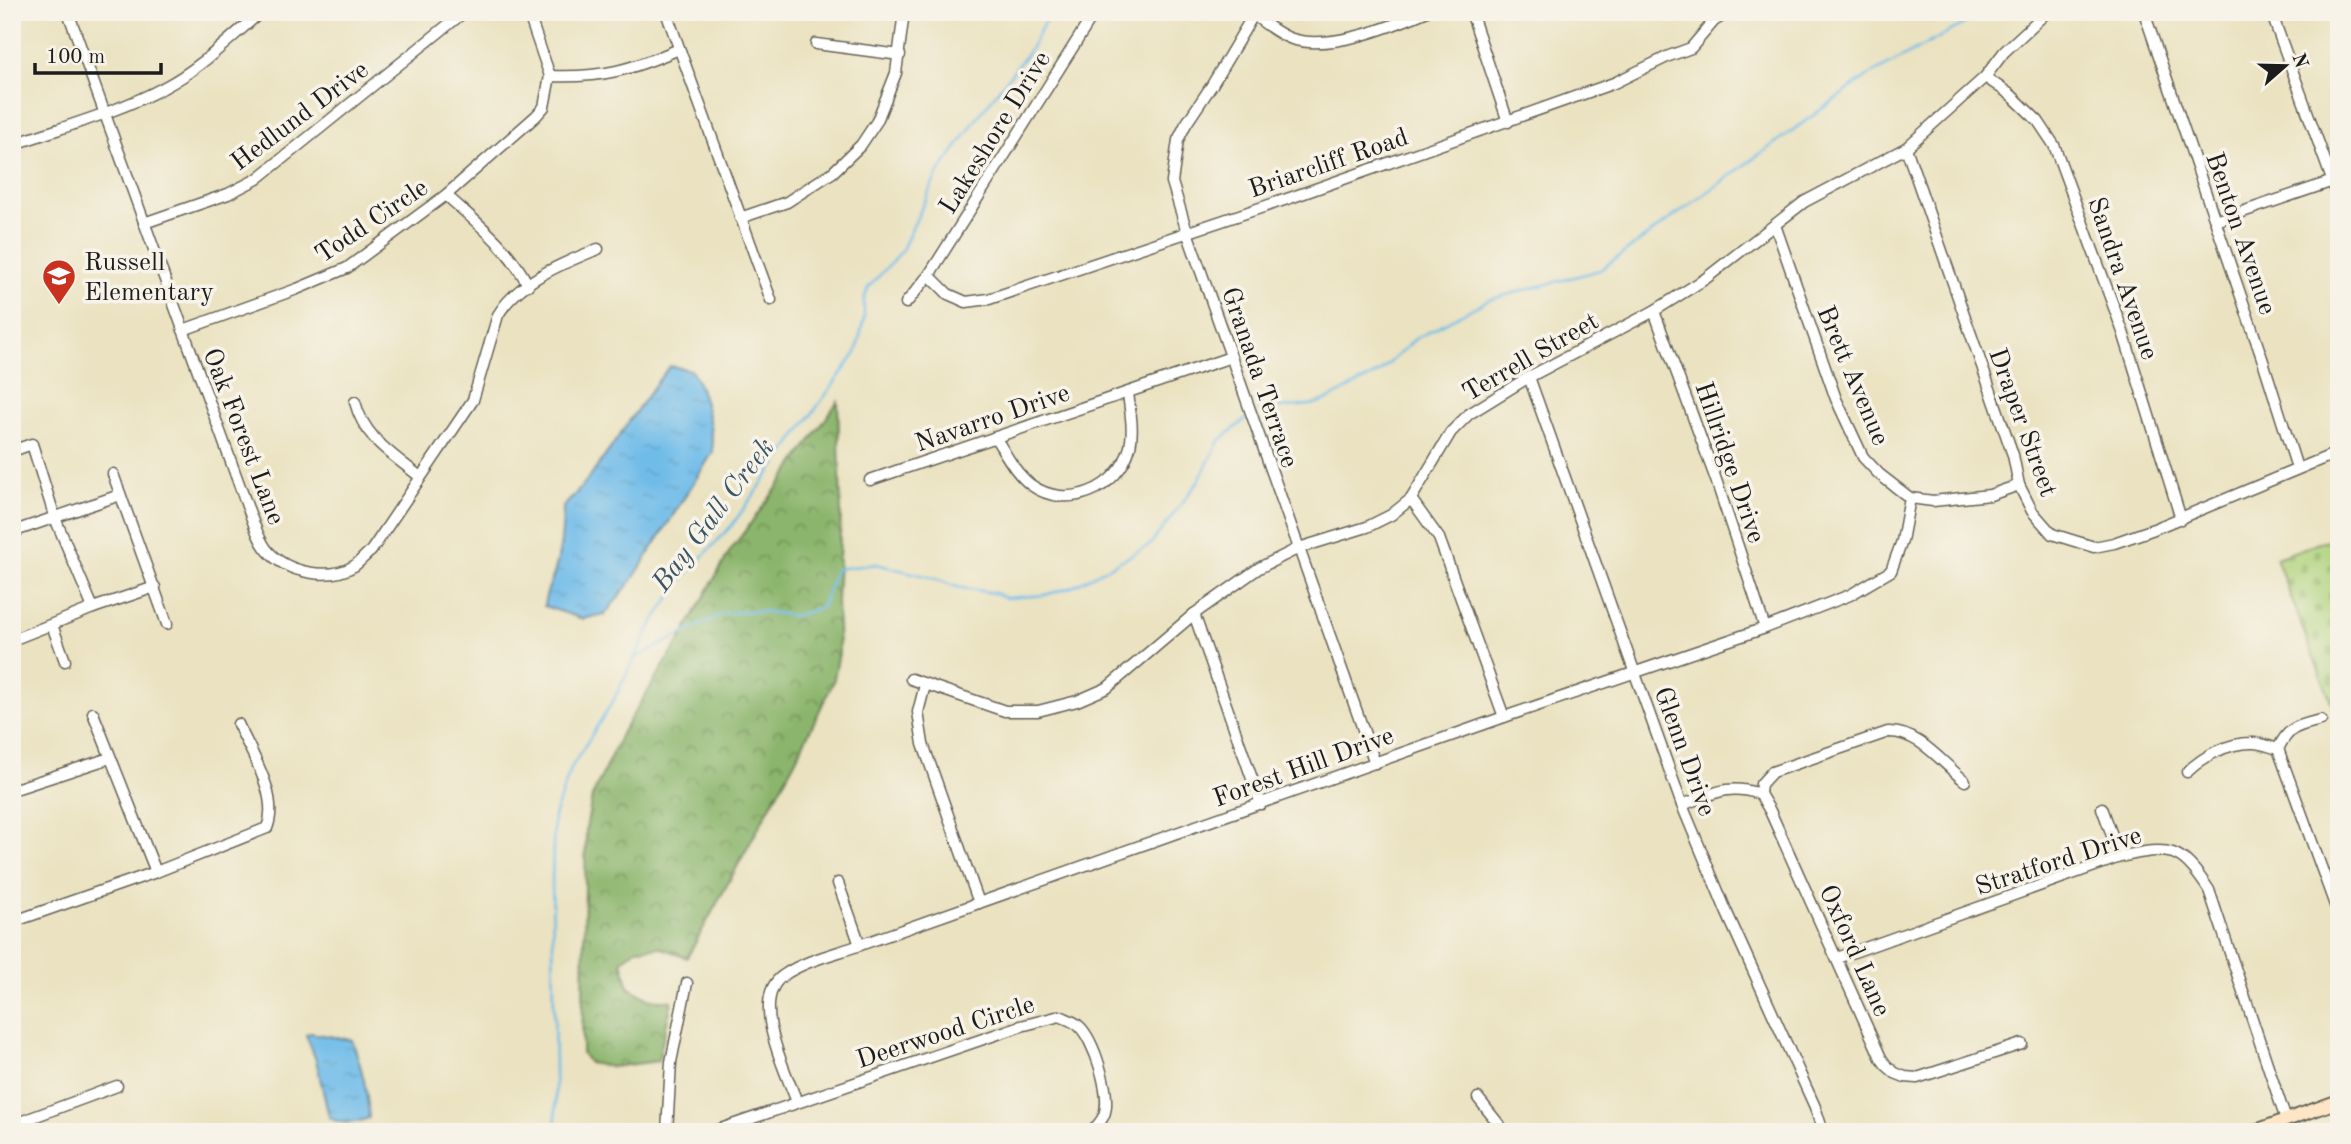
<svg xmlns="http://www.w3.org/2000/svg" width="2351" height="1144" font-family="'Old Standard TT',serif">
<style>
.forest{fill:url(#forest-crowns);stroke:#546844;stroke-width:2}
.cemetery{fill:url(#cemetery-stones);stroke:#66784c;stroke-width:2}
.water{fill:url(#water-ripples);stroke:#466c82;stroke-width:2}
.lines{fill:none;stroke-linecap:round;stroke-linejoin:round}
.stream{stroke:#6fbce9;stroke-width:2.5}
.street-casing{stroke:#646155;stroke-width:13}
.secondary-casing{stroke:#646155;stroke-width:16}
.street{stroke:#fff;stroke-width:10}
.secondary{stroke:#fde5c5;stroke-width:12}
.labels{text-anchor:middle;stroke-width:7;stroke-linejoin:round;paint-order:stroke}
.street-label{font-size:26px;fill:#1c1c1c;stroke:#f7f3e8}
.poi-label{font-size:26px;fill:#1c1c1c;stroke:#f7f3e8;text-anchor:start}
.water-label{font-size:28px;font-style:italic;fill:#395464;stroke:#f7f3e8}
</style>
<defs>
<pattern id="forest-crowns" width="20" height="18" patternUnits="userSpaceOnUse" patternTransform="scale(1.75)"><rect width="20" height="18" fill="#8bb56c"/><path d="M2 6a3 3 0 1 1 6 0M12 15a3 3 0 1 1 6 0" fill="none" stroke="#719258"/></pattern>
<pattern id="cemetery-stones" width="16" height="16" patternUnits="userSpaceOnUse" patternTransform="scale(1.75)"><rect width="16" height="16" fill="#afd37d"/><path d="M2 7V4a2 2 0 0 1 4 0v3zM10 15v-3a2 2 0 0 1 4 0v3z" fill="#96b56b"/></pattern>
<pattern id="water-ripples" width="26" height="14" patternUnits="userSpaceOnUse" patternTransform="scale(1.75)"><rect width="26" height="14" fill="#6fbce9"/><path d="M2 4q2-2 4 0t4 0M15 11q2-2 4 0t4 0" fill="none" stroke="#60a1c7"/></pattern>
</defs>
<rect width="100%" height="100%" fill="#f7f3e8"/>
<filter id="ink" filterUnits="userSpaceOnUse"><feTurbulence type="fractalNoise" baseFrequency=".0143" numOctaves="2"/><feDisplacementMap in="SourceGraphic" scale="14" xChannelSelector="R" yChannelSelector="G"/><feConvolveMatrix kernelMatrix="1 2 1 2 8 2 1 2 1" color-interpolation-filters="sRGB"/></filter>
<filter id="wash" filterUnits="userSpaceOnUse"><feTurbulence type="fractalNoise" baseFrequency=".00686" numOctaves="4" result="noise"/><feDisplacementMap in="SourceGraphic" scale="28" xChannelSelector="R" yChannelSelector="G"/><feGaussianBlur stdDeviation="1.57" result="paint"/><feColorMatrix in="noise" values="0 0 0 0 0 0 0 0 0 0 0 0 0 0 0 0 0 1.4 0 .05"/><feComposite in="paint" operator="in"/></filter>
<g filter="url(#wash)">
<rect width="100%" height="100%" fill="#eae2c0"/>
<path class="forest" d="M838,401L841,512L837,602L839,653L833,683L795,761L687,958L660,947L636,949L622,961L629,988L649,999L672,1001L658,1061L612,1067L589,1063L582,1053L586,829L592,797L622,732L677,645L730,551L788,473Z"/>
<path class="cemetery" d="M2339,536V723L2276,558Z"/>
<g class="water">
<path d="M670,366L691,370C704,389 712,429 713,452L633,579L605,614L583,619L544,606C545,594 550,586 554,574C561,552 563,530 563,507C605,465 632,411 670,366Z"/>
<path d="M310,1033L352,1040C361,1065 368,1091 369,1118C355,1123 342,1126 329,1117L316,1060L306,1035Z"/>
</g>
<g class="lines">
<g class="stream">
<path d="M1258,410L1311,405L1329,399L1380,372L1415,339L1488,300L1600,270L1866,77L1986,12"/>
<path d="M635,658L724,613L762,611L795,616L822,607L836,569L876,564L933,578L957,587L994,593L1006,598L1045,595L1072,587L1150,545L1198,482L1219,441L1246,419"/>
<path d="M556,1132L552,880L554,816L571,768L613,701L652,624L682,579L732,525L856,353L864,319V300L868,288L901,252L936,177L980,114L1029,51L1050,12"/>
</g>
</g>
</g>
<g filter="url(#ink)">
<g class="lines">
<g class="street-casing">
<g id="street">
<path d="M68,12L247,506C253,520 258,540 268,551C287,573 329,581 354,566C360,562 365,555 371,551L473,400L498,315C518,281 563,263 598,249"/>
<path d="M666,12L771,300"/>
<path d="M1250,12C1262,21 1277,34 1292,39C1330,51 1390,27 1425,12"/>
<path d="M1255,12L1212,85L1186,124L1178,140L1172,182L1187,232L1375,763"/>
<path d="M1471,12L1508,122"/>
<path d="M2144,12L2263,361L2297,468"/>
<path d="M2271,12L2339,199"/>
<path d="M816,44L900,55"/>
<path d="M550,76C603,78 630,70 679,49"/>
<path d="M1985,77L2011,95L2038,121L2054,145L2123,332L2181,519"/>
<path d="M12,145C62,127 116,113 163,88C200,69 230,38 261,12"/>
<path d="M1906,148L2013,455L2019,485L2032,511L2052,534L2094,547L2114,543L2154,529L2339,452"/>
<path d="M446,195C478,224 508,246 528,285"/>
<path d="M740,218L787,202L833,172L861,145L877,121L896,73L904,12"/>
<path d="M2216,221L2333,181"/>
<path d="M144,223L228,194L257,179L464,12"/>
<path d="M1775,225L1836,399L1863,457L1879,474L1910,498L1933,501L1990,495L2019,485"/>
<path d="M929,275L948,294L966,302L989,299L1290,198L1614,83L1669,56L1691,48L1714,21L1729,12"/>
<path d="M906,303L929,275L1095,12"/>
<path d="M1654,311L1715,477L1765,628"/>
<path d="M183,330L297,289L347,268L446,195L536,116L544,107L550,76L528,12"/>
<path d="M1529,377L1682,805L1727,913L1815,1107L1823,1132"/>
<path d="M355,402C364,438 392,454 419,476"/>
<path d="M995,437C1006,454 1015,473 1031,485C1067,511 1119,489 1130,447C1134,429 1130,411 1128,393"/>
<path d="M12,451L32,444L55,518L93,608"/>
<path d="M113,474L167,624"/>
<path d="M870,480L1231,357"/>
<path d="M1411,499L1439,538L1504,717"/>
<path d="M12,532L120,495"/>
<path d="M1194,614L1261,804"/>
<path d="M52,625L65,661"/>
<path d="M12,640L93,608L155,587"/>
<path d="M911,679L1005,711H1038L1077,701L1107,688L1194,614L1259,568L1299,548L1367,527L1391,515L1411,499L1451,432L1469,414L1529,377L1654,311L1705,279L1804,202L1906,148L1985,77L2004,52L2047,12"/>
<path d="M925,685L918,712L923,744L979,903"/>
<path d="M93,713L156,872"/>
<path d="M2278,749C2289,726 2298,726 2321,720"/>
<path d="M2187,772C2204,756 2227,743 2251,743C2260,742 2270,747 2278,749L2339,916"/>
<path d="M12,790L110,758"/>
<path d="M1760,794L1761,784L1772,772L1888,732C1919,731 1942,763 1965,781"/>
<path d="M1682,805C1713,794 1727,783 1760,794L1770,811L1881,1058L1886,1065L1895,1073L1905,1077L1917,1078L2022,1044"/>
<path d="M2102,808L2120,857"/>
<path d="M838,883L860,945"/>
<path d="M12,922L156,872L267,828C280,796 251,753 238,724"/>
<path d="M1837,958L2120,857C2170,846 2180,846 2209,890L2286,1120"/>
<path d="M1478,1098L1505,1132"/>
<path d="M797,1102C786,1072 748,998 784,975C806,960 835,954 860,945L1504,717L1765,628L1850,595L1891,571L1902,541L1910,498"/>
<path d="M12,1125L117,1086"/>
<path d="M667,1132L671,1062L687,983"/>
<path d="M712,1132L1021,1026L1060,1016C1066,1019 1074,1021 1079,1026C1094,1040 1112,1095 1104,1115C1102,1121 1096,1127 1091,1132"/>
</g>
</g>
<g class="secondary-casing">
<path id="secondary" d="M2253,1132L2339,1101"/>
</g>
<use href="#street" class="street"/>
<use href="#secondary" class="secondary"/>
</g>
</g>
<defs>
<g id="school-pin" transform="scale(1.75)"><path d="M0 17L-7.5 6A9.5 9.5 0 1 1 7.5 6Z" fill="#c8321e" stroke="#f7f3e8"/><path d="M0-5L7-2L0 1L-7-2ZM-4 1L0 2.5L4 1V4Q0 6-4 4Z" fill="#fff"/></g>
</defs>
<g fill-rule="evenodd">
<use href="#school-pin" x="59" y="276"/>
</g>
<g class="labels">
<g class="street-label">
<text transform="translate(299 115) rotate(-37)" y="9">Hedlund Drive</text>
<text transform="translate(994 132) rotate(-58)" y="9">Lakeshore Drive</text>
<text transform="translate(1328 162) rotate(-19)" y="9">Briarcliff Road</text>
<text transform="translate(371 220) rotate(-34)" y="9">Todd Circle</text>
<text transform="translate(2242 233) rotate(71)" y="9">Benton Avenue</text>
<text transform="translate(2124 278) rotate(71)" y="9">Sandra Avenue</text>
<text transform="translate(1530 356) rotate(-30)" y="9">Terrell Street</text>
<text transform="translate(1854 375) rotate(67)" y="9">Brett Avenue</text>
<text transform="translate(1261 377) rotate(71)" y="9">Granada Terrace</text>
<text transform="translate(992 417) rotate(-19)" y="9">Navarro Drive</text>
<text transform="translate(2024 422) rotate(70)" y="9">Draper Street</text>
<text transform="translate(245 436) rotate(69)" y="9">Oak Forest Lane</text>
<text transform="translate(1731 462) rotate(71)" y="9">Hillridge Drive</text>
<text transform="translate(1686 751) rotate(70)" y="9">Glenn Drive</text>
<text transform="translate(1303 766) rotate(-20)" y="9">Forest Hill Drive</text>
<text transform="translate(2058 860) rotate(-18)" y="9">Stratford Drive</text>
<text transform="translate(1856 950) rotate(66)" y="9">Oxford Lane</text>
<text transform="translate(945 1031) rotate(-18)" y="9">Deerwood Circle</text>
</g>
<g class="poi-label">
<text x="84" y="270">Russell<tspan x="84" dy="30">Elementary</tspan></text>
</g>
<g class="water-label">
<text transform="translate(712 514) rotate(-53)" y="10">Bay Gall Creek</text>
</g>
</g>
<rect width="2351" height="1144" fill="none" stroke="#f7f3e8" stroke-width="42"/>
<g transform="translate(2285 66) rotate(70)" stroke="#f7f3e8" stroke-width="5" paint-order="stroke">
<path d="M0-5L12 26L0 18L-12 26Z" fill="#1c1c1c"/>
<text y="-10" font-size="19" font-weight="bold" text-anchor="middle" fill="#1c1c1c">N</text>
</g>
<path d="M35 63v10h126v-10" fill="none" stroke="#1c1c1c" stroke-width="3.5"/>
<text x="46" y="63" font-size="21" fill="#1c1c1c" stroke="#f7f3e8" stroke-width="5" paint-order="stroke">100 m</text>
</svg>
